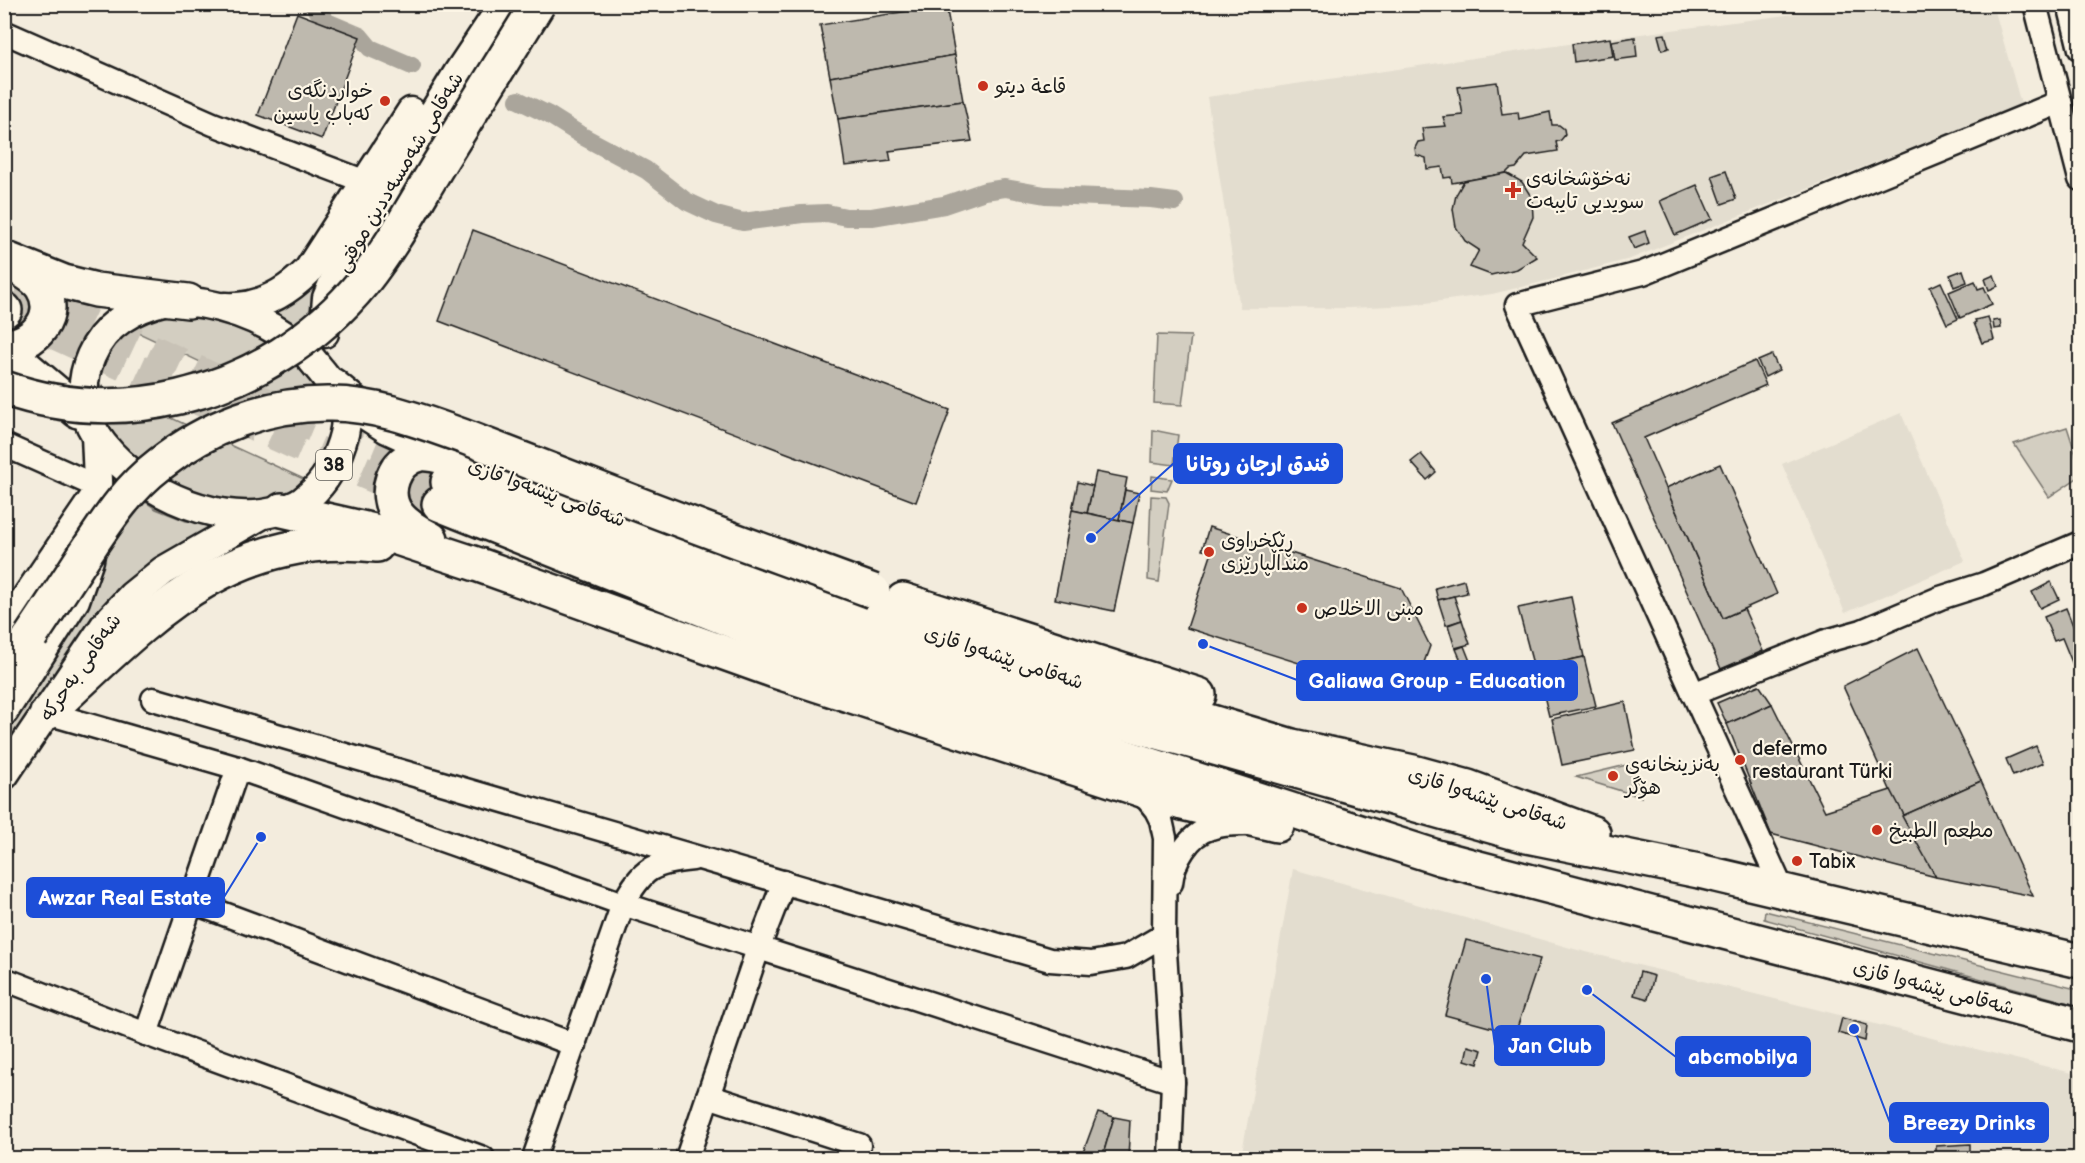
<svg xmlns="http://www.w3.org/2000/svg" width="2085" height="1163" font-family="'Balsamiq Sans','Playpen Sans Arabic',sans-serif">
<style>
.built{fill:#e3ddcf}
.green{fill:#d3cec1;stroke:#78756e;stroke-width:1.5}
.lines{fill:none;stroke-linecap:round;stroke-linejoin:round}
.canal{stroke:#aaa59b;stroke-width:18}
.building{fill:#beb9ae;stroke:#1c1c1c;stroke-width:1.5}
.highway-tunnel{stroke:#c8c2b6;stroke-width:33;stroke-dasharray:33 16;stroke-linecap:butt}
.minor-casing{stroke:#1c1c1c;stroke-width:27}
.major-casing{stroke:#1c1c1c;stroke-width:33}
.highway-casing{stroke:#1c1c1c;stroke-width:38}
.minor{stroke:#fcf5e5;stroke-width:22}
.major{stroke:#fcf5e5;stroke-width:28}
.highway{stroke:#fcf5e5;stroke-width:33}
.highway-bridge-casing{stroke:#1c1c1c;stroke-width:38;stroke-linecap:butt}
.highway-bridge{stroke:#fcf5e5;stroke-width:33}
.poi-dot{fill:#c8321e;stroke:#fcf5e5;stroke-width:2}
.labels{text-anchor:middle;stroke-width:4.5;stroke-linejoin:round;paint-order:stroke}
.shield{fill:#fcf5e5;stroke:#5f5d58;stroke-width:1.5}
.shield-label{font-size:18px;font-weight:bold;fill:#1c1c1c}
.poi-label{font-size:20px;fill:#1c1c1c;stroke:#fcf5e5;text-anchor:start}
.street-label{font-size:20px;fill:#1c1c1c;stroke:#fcf5e5}
.leader{fill:none;stroke:#1d4ed8;stroke-width:2}
.callout-dot{fill:#1d4ed8;stroke:#fcf5e5;stroke-width:2}
.callout{fill:#1d4ed8;stroke:#1d4ed8;stroke-width:2}
.callout-label{font-size:21px;text-anchor:middle;font-weight:bold;fill:#fff}
</style>
<rect width="100%" height="100%" fill="#f3ecdd"/>
<filter id="ink" filterUnits="userSpaceOnUse"><feTurbulence type="fractalNoise" baseFrequency=".0167" numOctaves="2"/><feDisplacementMap in="SourceGraphic" scale="12" xChannelSelector="R" yChannelSelector="G"/><feConvolveMatrix kernelMatrix="1 2 1 2 8 2 1 2 1" color-interpolation-filters="sRGB"/></filter>
<g filter="url(#ink)">
<g class="built">
<path d="M1993,4L2021,104L1980,121L1630,259L1546,281L1492,294L1411,305L1349,308H1240L1207,97L1610,38L1863,5Z"/>
<path d="M1901,413L1965,561L1845,613L1782,464Z"/>
<path d="M1293,869L1574,949L2080,1075V1158H1241Z"/>
</g>
<g class="green">
<path d="M323,262L318,346L266,311Z"/>
<path d="M177,312C244,323 313,351 330,423L126,327L148,313Z"/>
<path d="M1157,335L1191,336L1182,405L1154,403Z"/>
<path d="M91,381L308,481L291,496L265,503L204,498L167,482L138,464L101,429Z"/>
<path d="M2067,427L2080,467V476L2049,497L2014,444Z"/>
<path d="M1153,430L1178,435L1174,465L1152,462Z"/>
<path d="M103,473L156,509L186,521L222,525L190,540L124,584L86,629L5,751V725L25,693Z"/>
<path d="M1152,476L1172,479L1167,491L1151,489Z"/>
<path d="M1151,496L1166,497L1169,503L1159,582L1148,580Z"/>
<path d="M1631,764L1641,797L1576,777Z"/>
<path d="M1765,911L2080,990V1006L1764,919Z"/>
</g>
<g class="lines">
<g class="canal">
<path d="M312,4L327,22L360,36L370,48L412,66"/>
<path d="M518,100L549,115L584,137L646,170L686,201L716,215L743,222L802,214L827,213L846,217H872L944,205L985,191L1005,188L1045,195L1151,199L1175,202"/>
</g>
</g>
<g class="building">
<path d="M946,5L955,55L830,77L820,25Z"/>
<path d="M297,13L360,37L322,139L258,115Z"/>
<path d="M1665,34L1669,48L1662,50L1658,35Z"/>
<path d="M1635,37L1637,57L1615,60L1612,41Z"/>
<path d="M1610,38L1613,56L1574,62L1572,44Z"/>
<path d="M955,55L963,101L838,119L830,77Z"/>
<path d="M1497,82L1502,114L1518,112L1519,119L1550,112L1552,125H1559L1564,129L1565,135L1561,140L1556,142L1558,151L1526,156L1516,168L1510,169L1506,173L1464,181L1452,183L1451,177L1444,178L1442,167L1427,169L1426,158L1416,155L1415,148L1418,142L1424,141L1422,128L1446,126L1443,117L1463,115L1458,87Z"/>
<path d="M963,101L972,141L889,151L891,161L845,166L838,119Z"/>
<path d="M1726,171L1736,199L1722,204L1712,176Z"/>
<path d="M1506,173L1522,182L1532,198L1533,217L1522,242L1537,257L1517,269L1491,275L1470,267L1479,250L1465,241L1456,227L1453,209L1456,195L1464,181Z"/>
<path d="M1697,185L1712,219L1675,235L1660,201Z"/>
<path d="M473,230L950,410L916,502L439,321Z"/>
<path d="M1645,231L1649,243L1634,249L1629,237Z"/>
<path d="M1963,270L1967,282L1954,287L1950,275Z"/>
<path d="M1994,275L1998,286L1989,290L1985,279Z"/>
<path d="M1975,281L1978,289L1984,287L1992,304L1960,318L1949,292Z"/>
<path d="M1941,282L1958,319L1947,324L1930,287Z"/>
<path d="M1988,317L1994,340L1982,343L1974,323L1976,322L1975,320Z"/>
<path d="M2000,320L2001,328L1994,329L1993,321Z"/>
<path d="M1772,355L1779,370L1765,377L1758,361Z"/>
<path d="M1755,361L1766,385L1644,438L1723,618L1744,609L1763,651L1721,669L1612,423Z"/>
<path d="M1421,454L1436,472L1427,480L1411,462Z"/>
<path d="M1720,464L1777,594L1723,618L1666,488Z"/>
<path d="M1096,472L1127,478L1119,520L1087,513Z"/>
<path d="M1078,482L1093,486L1087,513L1072,510Z"/>
<path d="M1125,490L1139,493L1133,523L1119,520Z"/>
<path d="M1072,510L1133,523L1114,611L1055,599Z"/>
<path d="M1209,527L1401,588L1430,646L1411,698L1187,628L1212,552L1202,550Z"/>
<path d="M1464,580L1467,593L1438,600L1435,588Z"/>
<path d="M2051,582L2059,599L2040,608L2032,592Z"/>
<path d="M1454,596L1462,620L1446,625L1438,600Z"/>
<path d="M1571,597L1584,657L1534,668L1518,608Z"/>
<path d="M2066,608L2080,643V682L2062,638L2054,641L2044,617Z"/>
<path d="M1462,620L1470,644L1455,648L1448,625Z"/>
<path d="M1464,646L1481,689L1474,691L1456,649Z"/>
<path d="M1918,648L1981,781L1902,816L1843,686Z"/>
<path d="M1584,657L1596,706L1549,716L1537,667Z"/>
<path d="M1759,685L1772,704L1727,724L1717,703Z"/>
<path d="M1625,702L1635,750L1562,765L1552,719Z"/>
<path d="M1772,704L1825,811L1891,790L1936,877L1771,834L1727,724Z"/>
<path d="M2036,746L2043,763L2013,776L2006,759Z"/>
<path d="M1981,781L2033,896L1936,877L1902,816Z"/>
<path d="M1466,940L1540,959L1515,1034L1445,1015Z"/>
<path d="M1640,972L1654,976L1648,999L1634,995Z"/>
<path d="M1842,1018L1867,1025L1865,1041L1838,1033Z"/>
<path d="M1468,1046L1482,1050L1478,1064L1465,1060Z"/>
<path d="M1098,1112L1114,1117L1102,1158H1081Z"/>
<path d="M1114,1117L1130,1120L1128,1158H1102Z"/>
<path d="M1970,1144V1158H1936V1146Z"/>
</g>
<g class="lines">
<g class="highway-tunnel">
<path d="M17,288L300,420L448,482"/>
<path d="M5,310L291,441L439,504"/>
</g>
<g class="minor-casing">
<g id="minor">
<path d="M2035,4L2080,179"/>
<path d="M2069,4L2080,49"/>
<path d="M4,32L213,124L366,182"/>
<path d="M4,445L98,487L4,625"/>
<path d="M1693,694L1826,641L1862,631L1940,598L1984,584L2080,543"/>
<path d="M153,699L1050,960L1091,963L1126,957L1164,935"/>
<path d="M47,713L238,768L623,904L1173,1082"/>
<path d="M1138,792L1148,800L1156,810L1161,820L1165,838L1164,935L1173,1082L1170,1158"/>
<path d="M1171,883C1173,862 1189,834 1211,828C1221,824 1233,824 1244,824"/>
<path d="M1783,891L1517,305L1643,273L2060,102"/>
<path d="M192,902L575,1045"/>
<path d="M4,979L146,1034L483,1158"/>
<path d="M146,1034L238,768"/>
<path d="M708,1096L859,1145"/>
<path d="M534,1158L623,904C643,868 652,863 693,859"/>
<path d="M687,1158L758,949L784,882"/>
</g>
</g>
<g class="major-casing">
<g id="major">
<path d="M167,300C216,301 264,317 301,348C309,355 315,364 322,372C345,401 353,414 339,450C332,471 321,487 303,501C295,507 283,510 274,512C212,527 130,487 96,435C81,412 80,381 91,356C105,323 134,308 167,300Z"/>
<path d="M225,307C258,309 285,294 308,271L411,112"/>
<path d="M324,333L327,298L343,260L458,73L504,4"/>
<path d="M4,711L75,600L89,560L99,503L96,435"/>
<path d="M4,775L106,624L132,596L163,571L261,515"/>
</g>
</g>
<g class="highway-casing">
<g id="highway">
<path d="M4,258L64,282L96,290L188,301"/>
<path d="M4,309L5,310"/>
<path d="M4,346C35,346 60,315 42,287C36,278 28,274 20,269"/>
<path d="M4,352L21,363L78,411"/>
<path d="M332,385L361,409L389,427L461,460L1007,661L1292,746L1413,772L1468,787L1593,833"/>
<path d="M448,482L770,604L1052,702L1527,836L1699,871L2080,961"/>
<path d="M439,504L760,632L1043,730L1440,858L2080,1025"/>
<path d="M282,510L379,532L479,565L775,671L1182,803L1277,825"/>
<path d="M431,539C419,533 405,525 397,514C382,493 393,460 420,454C428,453 439,456 447,458"/>
<path d="M903,600L1199,695"/>
<path d="M4,673L31,636"/>
<path d="M47,713C148,620 225,530 377,545"/>
</g>
</g>
<use href="#minor" class="minor"/>
<use href="#major" class="major"/>
<use href="#highway" class="highway"/>
<g class="highway-bridge-casing">
<g id="highway-bridge">
<path d="M4,388C61,408 120,411 179,397C251,380 317,339 364,281C392,246 414,205 437,167C471,113 504,58 538,4"/>
<path d="M31,636C49,609 67,582 85,554C107,521 127,489 160,464C207,427 266,404 327,404C374,403 421,421 465,437C518,457 571,478 625,499C707,531 790,560 873,591"/>
</g>
</g>
<use href="#highway-bridge" class="highway-bridge"/>
</g>
</g>
<g class="poi-dot">
<circle cx="983" cy="86" r="6"/>
<circle cx="385" cy="101" r="6"/>
<path d="M1510 181h6v6h6v6h-6v6h-6v-6h-6v-6h6z"/>
<circle cx="1209" cy="552" r="6"/>
<circle cx="1302" cy="608" r="6"/>
<circle cx="1740" cy="760" r="6"/>
<circle cx="1613" cy="776" r="6"/>
<circle cx="1877" cy="830" r="6"/>
<circle cx="1797" cy="861" r="6"/>
</g>
<g class="labels">
<rect class="shield" x="316" y="450" width="36" height="30" rx="4.5"/>
<g class="shield-label">
<text x="334" y="471">38</text>
</g>
<g class="poi-label">
<text x="995" y="93">قاعة ديتو</text>
<text x="373" y="97" text-anchor="end">خواردنگەی<tspan x="373" dy="23">کەباب یاسین</tspan></text>
<text x="1526" y="185">نەخۆشخانەی<tspan x="1526" dy="23">سویدیی تایبەت</tspan></text>
<text x="1221" y="547">ڕێکخراوی<tspan x="1221" dy="23">منداڵپارێزی</tspan></text>
<text x="1314" y="615">مبنى الاخلاص</text>
<text x="1752" y="755">defermo<tspan x="1752" dy="23">restaurant Türki</tspan></text>
<text x="1625" y="771">بەنزینخانەی<tspan x="1625" dy="23">هۆگر</tspan></text>
<text x="1889" y="837">مطعم الطبيخ</text>
<text x="1809" y="868">Tabix</text>
</g>
<g class="street-label">
<text transform="translate(399 172) rotate(-59)" y="7">شەقامی شەمسەددین موفتی</text>
<text transform="translate(547 492) rotate(20)" y="7">شەقامی پێشەوا قازی</text>
<text transform="translate(1004 657) rotate(18)" y="7">شەقامی پێشەوا قازی</text>
<text transform="translate(80 667) rotate(-55)" y="7">شەقامی بەحرکە</text>
<text transform="translate(1488 798) rotate(18)" y="7">شەقامی پێشەوا قازی</text>
<text transform="translate(1934 987) rotate(15)" y="7">شەقامی پێشەوا قازی</text>
</g>
</g>
<path class="leader" d="M1091 538L1174 463M1203 644L1297 680M261 837L224 897M1486 979L1495 1046M1587 990L1676 1057M1854 1029L1890 1123"/>
<g class="callout-dot">
<circle cx="1091" cy="538" r="6"/>
<circle cx="1203" cy="644" r="6"/>
<circle cx="261" cy="837" r="6"/>
<circle cx="1486" cy="979" r="6"/>
<circle cx="1587" cy="990" r="6"/>
<circle cx="1854" cy="1029" r="6"/>
</g>
<g class="callout">
<rect x="1174" y="444" width="168" height="39" rx="6"/>
<rect x="1297" y="661" width="280" height="39" rx="6"/>
<rect x="27" y="878" width="197" height="39" rx="6"/>
<rect x="1495" y="1026" width="109" height="39" rx="6"/>
<rect x="1676" y="1037" width="134" height="39" rx="6"/>
<rect x="1890" y="1103" width="158" height="39" rx="6"/>
</g>
<g class="callout-label">
<text x="1258" y="471">فندق ارجان روتانا</text>
<text x="1437" y="688">Galiawa Group - Education</text>
<text x="125" y="905">Awzar Real Estate</text>
<text x="1550" y="1053">Jan Club</text>
<text x="1743" y="1064">abcmobilya</text>
<text x="1969" y="1130">Breezy Drinks</text>
</g>
<rect width="2085" height="1163" fill="none" stroke="#fcf5e5" stroke-width="24"/>
<rect x="12" y="12" width="2061" height="1139" fill="none" stroke="#1c1c1c" stroke-width="2" filter="url(#ink)"/>
</svg>
